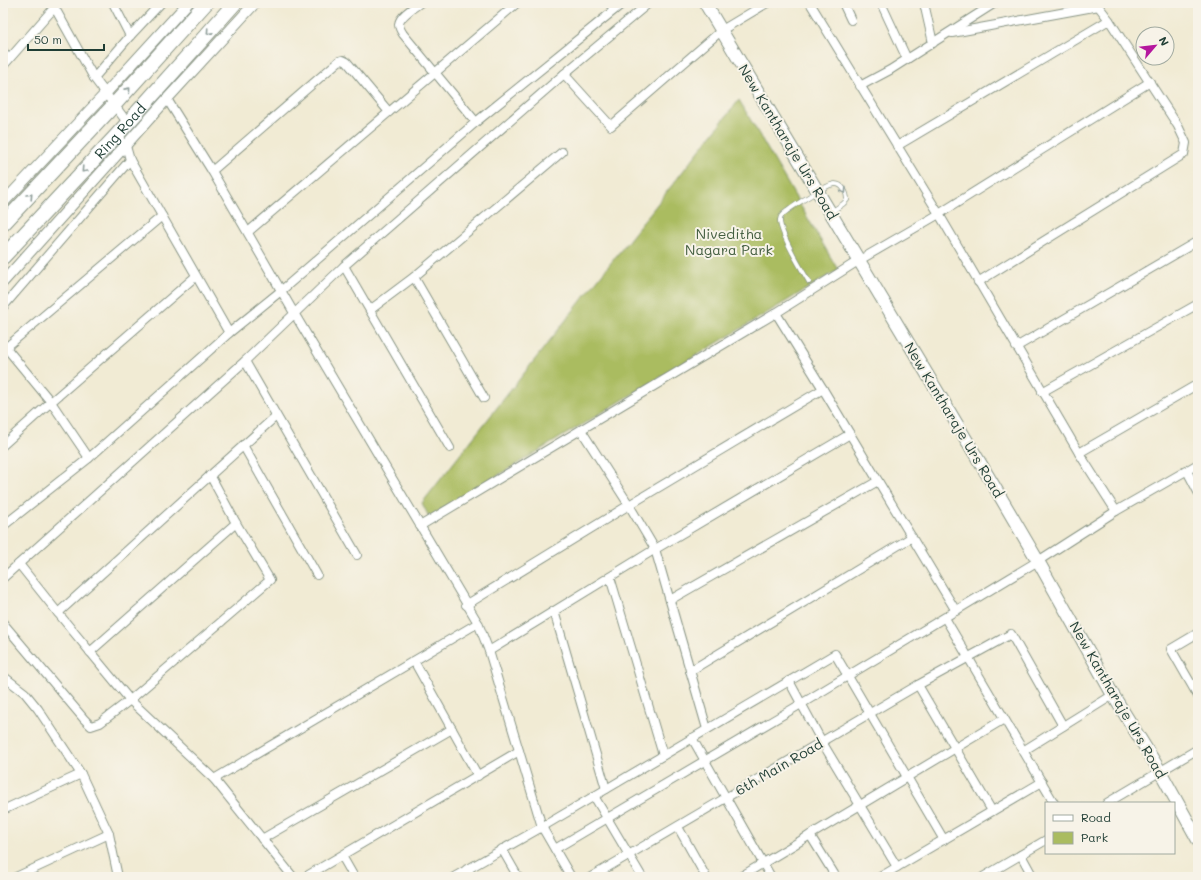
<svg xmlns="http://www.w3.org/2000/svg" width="1201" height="880" font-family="Mali,sans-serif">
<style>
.green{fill:#aabc60;stroke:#647c4a}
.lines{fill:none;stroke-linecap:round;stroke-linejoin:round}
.service-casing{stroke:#889484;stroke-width:5.5}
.minor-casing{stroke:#889484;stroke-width:10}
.tertiary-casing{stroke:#889484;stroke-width:12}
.secondary-casing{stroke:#889484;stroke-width:14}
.trunk-casing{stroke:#889484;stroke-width:16}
.service{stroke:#fff;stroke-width:4}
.minor{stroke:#fff;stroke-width:8}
.tertiary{stroke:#fff;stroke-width:10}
.secondary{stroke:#fff;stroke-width:12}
.trunk{stroke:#fff;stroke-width:14}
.oneway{stroke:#8f9e9a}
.labels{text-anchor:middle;stroke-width:4;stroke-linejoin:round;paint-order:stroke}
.street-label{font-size:14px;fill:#1f3d34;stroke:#f7f3e8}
.park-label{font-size:14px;fill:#425d3f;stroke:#f7f3e8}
</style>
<rect width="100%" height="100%" fill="#f7f3e8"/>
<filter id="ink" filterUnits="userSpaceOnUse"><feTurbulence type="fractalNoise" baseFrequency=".025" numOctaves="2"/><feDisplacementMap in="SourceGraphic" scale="8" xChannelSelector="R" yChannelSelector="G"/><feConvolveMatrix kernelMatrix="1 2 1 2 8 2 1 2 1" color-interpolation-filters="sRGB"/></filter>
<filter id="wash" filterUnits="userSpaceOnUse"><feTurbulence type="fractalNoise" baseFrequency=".012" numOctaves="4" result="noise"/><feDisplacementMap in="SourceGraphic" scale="16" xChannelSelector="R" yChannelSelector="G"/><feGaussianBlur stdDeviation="0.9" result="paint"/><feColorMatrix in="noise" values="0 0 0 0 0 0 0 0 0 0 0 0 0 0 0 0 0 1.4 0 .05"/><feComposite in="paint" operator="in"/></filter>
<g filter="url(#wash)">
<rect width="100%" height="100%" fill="#f1ebd4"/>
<path class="green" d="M739,100L838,270L429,517L422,503Z"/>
</g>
<g filter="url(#ink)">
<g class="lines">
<g class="service-casing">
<path id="service" d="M809,282C802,270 779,232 780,220C780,216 784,213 787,211C795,205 827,184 835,184C843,184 847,193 847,200L843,204L831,212"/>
</g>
<g class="minor-casing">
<g id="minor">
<path d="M52,3L94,78L127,122"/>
<path d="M113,3L130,36"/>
<path d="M420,3C413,8 400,16 399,24C399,28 401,31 403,34L476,122"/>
<path d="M609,3L614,10"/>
<path d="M810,3L939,214L1079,453L1116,511"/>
<path d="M843,3L851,20"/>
<path d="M881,3L907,59"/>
<path d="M924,3L933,43"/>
<path d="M952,33L1099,6"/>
<path d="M3,51L8,60"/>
<path d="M3,66L54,8"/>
<path d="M564,74L611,126L722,30L767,3"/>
<path d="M94,78L130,36L161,3"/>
<path d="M860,86L890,70L995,3"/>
<path d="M167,99L212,171L294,313L478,623L489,651L542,827L571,877"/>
<path d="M116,136L126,146L130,160L229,333"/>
<path d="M897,146L1109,20"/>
<path d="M212,171L339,61L343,60L347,62L389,112"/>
<path d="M248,232L517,3"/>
<path d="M344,266L564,74L649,3"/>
<path d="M414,277L562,152"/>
<path d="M978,282L1184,154L1186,143L1178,126L1109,20L1096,3"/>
<path d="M3,307L130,160"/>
<path d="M370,310L414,277L484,398"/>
<path d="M776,313L823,389L956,611"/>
<path d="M3,344L51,402L89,458"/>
<path d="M1016,347L1198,241"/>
<path d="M3,350L162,216"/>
<path d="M245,361L357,555"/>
<path d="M1042,392L1198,304"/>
<path d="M581,430L629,505L655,549L707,729"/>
<path d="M3,445L51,402L196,276"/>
<path d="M243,445L317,575"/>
<path d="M1079,453L1198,384"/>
<path d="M1187,471L1198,492"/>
<path d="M3,526L89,458L229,333L282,290L476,122L623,3"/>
<path d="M420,526L776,313L858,261L939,214L1150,82"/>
<path d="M19,564L58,613L130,700L214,779L293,877"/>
<path d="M610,577L663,755"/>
<path d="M3,578L245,361L344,266L450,448"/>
<path d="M670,600L878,481"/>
<path d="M466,605L629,505L823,389"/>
<path d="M554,611L606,789"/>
<path d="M58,613L276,416"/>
<path d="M945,618L1054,803"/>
<path d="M3,623L84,719L91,726L100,723L130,700L270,580L236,523L210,475"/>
<path d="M1198,633L1171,649L1198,696"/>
<path d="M489,651L652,551L850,434"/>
<path d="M90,652L236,523"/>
<path d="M414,661L478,776"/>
<path d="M690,671L912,537"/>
<path d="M3,676L25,693L38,709L81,774L109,834L118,877"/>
<path d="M789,681L822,742L897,867"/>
<path d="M918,685L992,811"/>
<path d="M692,738L771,877"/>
<path d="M1023,751L1113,695"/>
<path d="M214,779L478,623"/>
<path d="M594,796L642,877"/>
<path d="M1107,803L1198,749"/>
<path d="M3,810L81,774"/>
<path d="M678,827L706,877"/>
<path d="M810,835L836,877"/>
<path d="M262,839L452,729"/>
<path d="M502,849L518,877"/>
<path d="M555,849L801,704L1038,561L1116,511L1198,464"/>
<path d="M1021,855L1033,877"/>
<path d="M342,856L354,877"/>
<path d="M467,869L471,877"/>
<path d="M16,877L109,834"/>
<path d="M305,877L519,751"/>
<path d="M454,877L542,827L835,654L944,840"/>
<path d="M591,877L918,685L1011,634L1063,726"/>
<path d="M740,877L1004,719"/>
<path d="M880,877L1042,782"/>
<path d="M983,877L1046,840"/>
</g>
</g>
<g class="tertiary-casing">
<g id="tertiary">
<path d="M3,203L105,94L188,3"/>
<path d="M3,282L167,99L255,3"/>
</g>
</g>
<g class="secondary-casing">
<path id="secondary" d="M705,3L994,486L1038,561L1113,695L1160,771L1198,840"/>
</g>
<g class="trunk-casing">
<g id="trunk">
<path d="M3,224L114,105L206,3"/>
<path id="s1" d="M3,257L116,136L235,3"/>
</g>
</g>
<use href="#service" class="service"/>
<use href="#minor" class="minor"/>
<use href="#tertiary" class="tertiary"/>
<use href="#secondary" class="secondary"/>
<use href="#trunk" class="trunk"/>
</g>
<defs><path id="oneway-chevron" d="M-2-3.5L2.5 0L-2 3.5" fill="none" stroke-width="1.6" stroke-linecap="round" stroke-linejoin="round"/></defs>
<g class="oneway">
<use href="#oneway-chevron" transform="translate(209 32) rotate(132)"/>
<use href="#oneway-chevron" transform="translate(128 90) rotate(-48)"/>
<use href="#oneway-chevron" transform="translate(84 170) rotate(133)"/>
<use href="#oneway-chevron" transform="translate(844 191) rotate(57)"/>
<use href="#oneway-chevron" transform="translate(30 196) rotate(-47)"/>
</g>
</g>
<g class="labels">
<g class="street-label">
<text dy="5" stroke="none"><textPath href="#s1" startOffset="172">Ring Road</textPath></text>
<text transform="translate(788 142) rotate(59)" y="5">New Kantharaje Urs Road</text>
<text transform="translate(954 420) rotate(59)" y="5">New Kantharaje Urs Road</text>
<text transform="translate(1118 700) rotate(60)" y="5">New Kantharaje Urs Road</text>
<text transform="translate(779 767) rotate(-30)" y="5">6th Main Road</text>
</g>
<g class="park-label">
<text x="729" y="239">Niveditha<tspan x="729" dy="16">Nagara Park</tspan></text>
</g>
</g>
<rect width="1201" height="880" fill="none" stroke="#f7f3e8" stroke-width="16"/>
<rect x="1045" y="802" width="130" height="52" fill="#f7f3e8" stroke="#a1aaa0"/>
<rect x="1053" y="815" width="20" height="6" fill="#ffffff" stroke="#a1aaa0"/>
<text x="1081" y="822" font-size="12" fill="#1f3d34">Road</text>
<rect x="1053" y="832" width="20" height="12" fill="#aabc60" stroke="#a1aaa0"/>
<text x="1081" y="842" font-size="12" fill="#1f3d34">Park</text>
<g transform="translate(1155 46) rotate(62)"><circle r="19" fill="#f7f3e8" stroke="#a1aaa0"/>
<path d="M0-3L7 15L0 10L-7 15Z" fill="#b5179e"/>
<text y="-6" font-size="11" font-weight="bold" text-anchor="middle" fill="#1f3d34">N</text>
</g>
<path d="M28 44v6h76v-6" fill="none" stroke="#1f3d34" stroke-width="2"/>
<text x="34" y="44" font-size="12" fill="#1f3d34" stroke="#f7f3e8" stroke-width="3" paint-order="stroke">50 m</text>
</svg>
